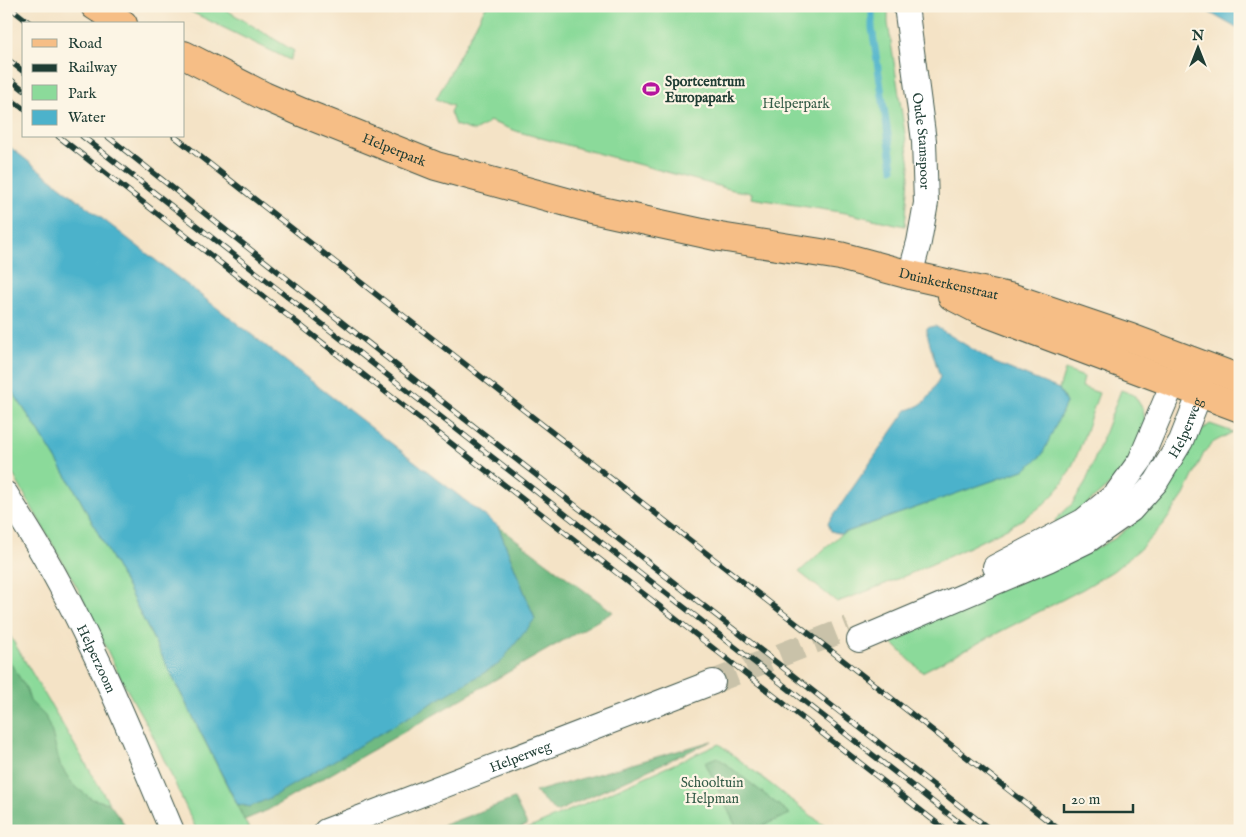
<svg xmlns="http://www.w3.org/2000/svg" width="1246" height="837" font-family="'IM FELL English',serif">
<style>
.green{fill:#8bda9a;stroke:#558c67}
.forest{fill:#70ba82;stroke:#487c5b}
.water{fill:#4cb2cb;stroke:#367880}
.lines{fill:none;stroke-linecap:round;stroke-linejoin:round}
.stream{stroke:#4cb2cb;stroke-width:7}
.minor-tunnel{stroke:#c9c2a9;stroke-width:24;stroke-dasharray:24 12;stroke-linecap:butt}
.minor-casing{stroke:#3f564a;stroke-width:26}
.major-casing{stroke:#3f564a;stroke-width:30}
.minor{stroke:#fff;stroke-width:24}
.major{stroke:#f6be86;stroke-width:28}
.rail-casing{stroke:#1f3d34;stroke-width:5.5}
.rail{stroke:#fcf5e5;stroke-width:4;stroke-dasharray:11;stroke-linecap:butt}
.labels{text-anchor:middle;stroke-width:4.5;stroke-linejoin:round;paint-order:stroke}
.poi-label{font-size:14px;font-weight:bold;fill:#1f3d34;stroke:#fcf5e5;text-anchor:start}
.park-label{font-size:14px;fill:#355c48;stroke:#fcf5e5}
.street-label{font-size:14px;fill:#1f3d34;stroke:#fcf5e5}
</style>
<rect width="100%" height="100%" fill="#fcf5e5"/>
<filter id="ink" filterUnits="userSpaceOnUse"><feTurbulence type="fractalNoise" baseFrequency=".02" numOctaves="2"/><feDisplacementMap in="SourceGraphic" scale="10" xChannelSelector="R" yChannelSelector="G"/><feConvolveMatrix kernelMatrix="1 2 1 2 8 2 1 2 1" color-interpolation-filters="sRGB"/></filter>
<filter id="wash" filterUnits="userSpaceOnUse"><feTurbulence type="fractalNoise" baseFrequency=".0096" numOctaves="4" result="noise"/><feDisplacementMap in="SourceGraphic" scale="20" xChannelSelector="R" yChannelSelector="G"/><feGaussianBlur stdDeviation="1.12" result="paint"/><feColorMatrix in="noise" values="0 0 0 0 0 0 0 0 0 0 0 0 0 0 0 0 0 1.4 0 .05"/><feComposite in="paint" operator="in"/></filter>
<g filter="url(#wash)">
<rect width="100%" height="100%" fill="#f4e3c6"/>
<g class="green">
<path d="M179,6H220L294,51L290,60Z"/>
<path d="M486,6H888V23L910,166L905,226L846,213L751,198L752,193L733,190L519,132L489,121L487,124L474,131L455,125L450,112L453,106L436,99Z"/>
<path d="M1065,370L1084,377L1082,387L1099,393C1088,422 1080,455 1064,481C1044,513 1003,530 971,546C927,567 883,586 837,602L799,572L841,534L1026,469L1066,403L1059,389Z"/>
<path d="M6,382L38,430L75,490L128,589L249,829L244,831H197L152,734L120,677L78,589L6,462Z"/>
<path d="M1121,390L1134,395L1143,409L1146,425L1130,467L1059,528L1055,520L1072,504L1085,484Z"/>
<path d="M1210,424L1233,432L1214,442L1205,451L1184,495L1163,525L1140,549L1113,571L1083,589L922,672L884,635L1070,562L1114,539L1138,520L1197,434Z"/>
<path d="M6,629L109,803L122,831H6Z"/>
<path d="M719,744L831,831H523Z"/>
</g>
<g class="forest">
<path d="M498,526L613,612L268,810L244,820L237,804L250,807L535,619Z"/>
<path d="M6,656L26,688L30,701L45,716L52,733L60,765L73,785L92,799L109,803L123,822L126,831H6Z"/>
<path d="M712,741L556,812L535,792Z"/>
<path d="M717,757L790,814L750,831H738L705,762Z"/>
<path d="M514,799L527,825L513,831H428Z"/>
</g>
<g class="water">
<path d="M1198,6H1240V30Z"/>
<path d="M6,144L498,526L535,619L499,664L270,798L250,807L237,804L128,589L75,490L38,430L6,382Z"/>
<path d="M935,326L995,363L1059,389L1066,403L1042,455L1026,469L841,534L831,531L828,523L907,410C928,404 930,396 940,377L927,334V328Z"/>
</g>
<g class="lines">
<path class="stream" d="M872,6V28L893,168"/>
</g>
</g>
<g filter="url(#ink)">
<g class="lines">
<path class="minor-tunnel" d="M713,682L849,628"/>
<g class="minor-casing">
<g id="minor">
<path id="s1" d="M906,6L924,141L926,203L919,242L910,275"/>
<path id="s2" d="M6,494C19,515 32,535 44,556C94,643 133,738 172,831"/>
<path d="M995,567L1083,521L1116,494L1140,461L1173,383L1188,371"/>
<path id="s3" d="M859,640L1048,560L1087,541L1131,510L1156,482L1181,441L1200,393L1198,376"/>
<path id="s4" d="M326,831L713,682"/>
</g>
</g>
<g class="major-casing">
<g id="major">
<path d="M95,6L123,24"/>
<path id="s5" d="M184,55L264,96L301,112L436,166L592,209L720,237L840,256L910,275L1013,298L1131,338L1240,379"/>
<path d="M952,296L979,310L1240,408"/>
</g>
</g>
<use href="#minor" class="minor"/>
<use href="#major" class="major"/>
<g class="rail-casing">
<g id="rail">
<path d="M8,6L31,24"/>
<path d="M6,58L24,72"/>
<path d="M6,76L24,90"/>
<path d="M6,96L24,109"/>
<path d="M58,136L947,831"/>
<path d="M82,136L970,831"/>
<path d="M107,136L425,388L992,831"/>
<path d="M174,136L1061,831"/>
</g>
</g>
<use href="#rail" class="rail"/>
</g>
</g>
<defs>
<g id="stadium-bare" transform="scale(1.35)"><path d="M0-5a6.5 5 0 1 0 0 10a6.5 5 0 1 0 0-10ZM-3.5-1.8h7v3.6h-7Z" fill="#b5179e" stroke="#fcf5e5" stroke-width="2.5" paint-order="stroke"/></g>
</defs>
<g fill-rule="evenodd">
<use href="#stadium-bare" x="651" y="89"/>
</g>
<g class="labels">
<g class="poi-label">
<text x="665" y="86">Sportcentrum<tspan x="665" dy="16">Europapark</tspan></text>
</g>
<g class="park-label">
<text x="796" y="108">Helperpark</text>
<text x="712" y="787">Schooltuin<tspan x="712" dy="16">Helpman</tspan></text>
</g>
<g class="street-label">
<text dy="5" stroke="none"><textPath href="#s1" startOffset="136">Oude Stamspoor</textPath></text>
<text dy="5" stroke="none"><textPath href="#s5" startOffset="231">Helperpark</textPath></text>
<text dy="5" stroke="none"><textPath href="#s5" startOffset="802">Duinkerkenstraat</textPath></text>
<text dy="5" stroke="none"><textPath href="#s3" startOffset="402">Helperweg</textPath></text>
<text dy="5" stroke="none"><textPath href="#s2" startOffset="188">Helperzoom</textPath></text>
<text dy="5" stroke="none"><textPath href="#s4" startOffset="208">Helperweg</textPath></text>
</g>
</g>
<rect width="1246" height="837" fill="none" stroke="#fcf5e5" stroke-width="25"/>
<rect x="22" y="22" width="162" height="115" fill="#fcf5e5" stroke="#a4ab9e"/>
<rect x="32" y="39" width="25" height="8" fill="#f6be86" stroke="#a4ab9e"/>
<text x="68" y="48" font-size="15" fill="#1f3d34">Road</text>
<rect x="32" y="64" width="25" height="8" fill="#1f3d34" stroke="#a4ab9e"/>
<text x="68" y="72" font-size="15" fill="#1f3d34">Railway</text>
<rect x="32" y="85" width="25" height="15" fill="#8bda9a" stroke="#a4ab9e"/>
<text x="68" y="98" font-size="15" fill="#1f3d34">Park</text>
<rect x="32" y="110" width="25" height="15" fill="#4cb2cb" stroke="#a4ab9e"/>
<text x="68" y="122" font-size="15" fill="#1f3d34">Water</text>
<g transform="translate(1198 48)" stroke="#fcf5e5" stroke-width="4" paint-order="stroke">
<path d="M0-4L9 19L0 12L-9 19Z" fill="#1f3d34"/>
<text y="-8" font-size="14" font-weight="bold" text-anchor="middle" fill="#1f3d34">N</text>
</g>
<path d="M1064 804v8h69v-8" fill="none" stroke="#1f3d34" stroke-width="2.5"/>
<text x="1071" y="804" font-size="15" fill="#1f3d34" stroke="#fcf5e5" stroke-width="4" paint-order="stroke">20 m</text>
</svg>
